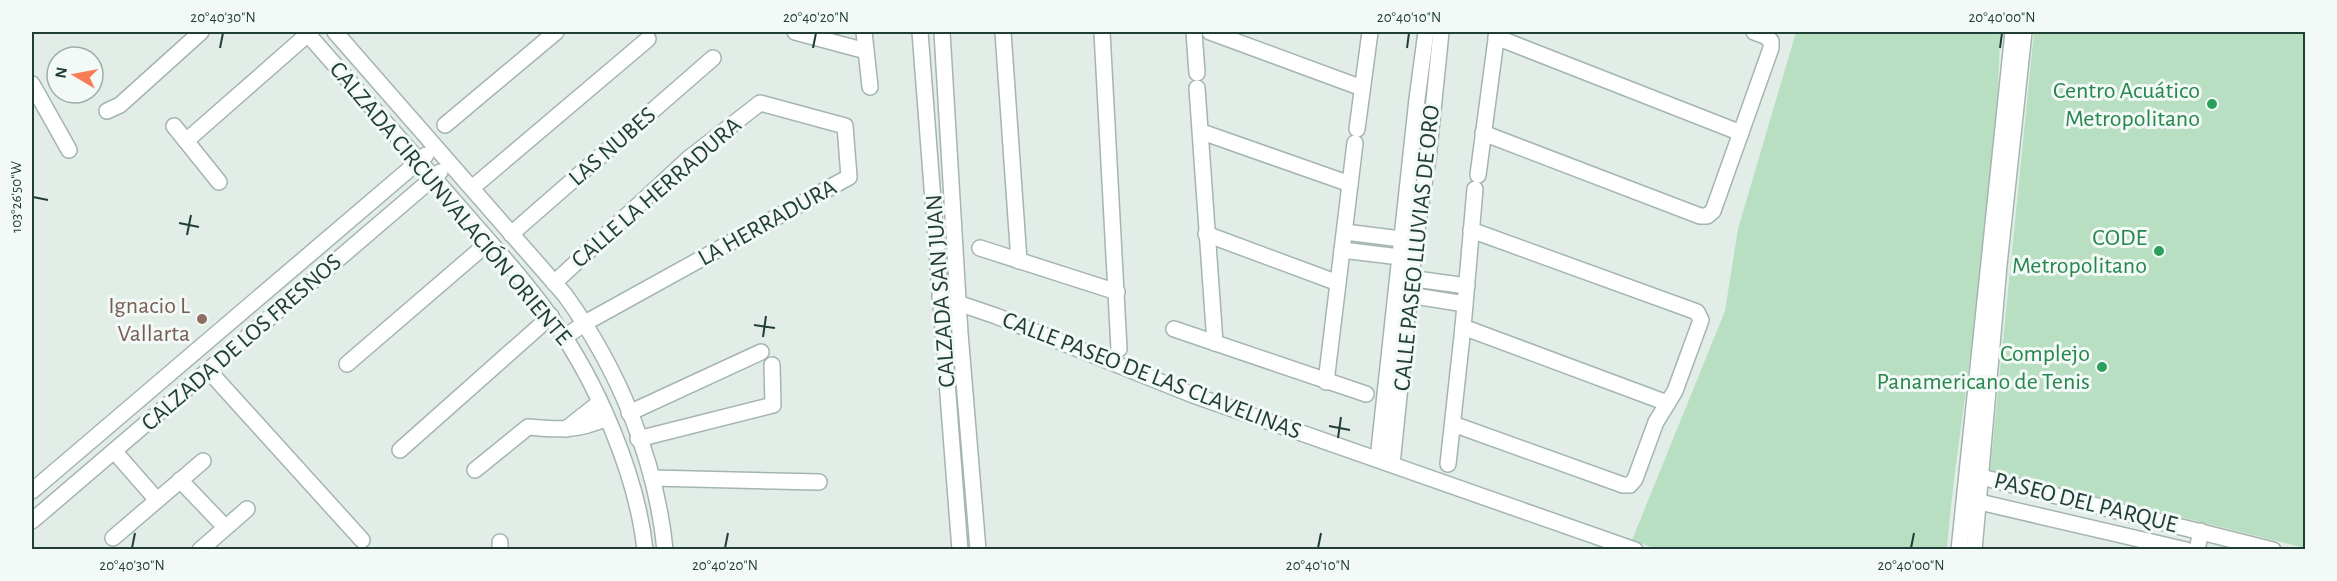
<svg xmlns="http://www.w3.org/2000/svg" width="2337" height="581" font-family="'Alegreya Sans',sans-serif">
<style>
.green{fill:#b9dfc3}
.lines{fill:none;stroke-linecap:round;stroke-linejoin:round}
.minor-casing{stroke:#a4b5af;stroke-width:18}
.minor{stroke:#fff;stroke-width:15}
.ticks{fill:none;stroke:#213e36;stroke-width:2}
.leisure-dot{fill:#2e9e5b;stroke:#f2f9f6;stroke-width:2}
.education-dot{fill:#8d6e63;stroke:#f2f9f6;stroke-width:2}
.labels{text-anchor:middle;stroke-width:6;stroke-linejoin:round;paint-order:stroke}
.leisure-label{font-size:24px;fill:#27864d;stroke:#f2f9f6;text-anchor:end}
.street-label{font-size:24px;fill:#213e36;stroke:#f2f9f6}
.education-label{font-size:24px;fill:#785e54;stroke:#f2f9f6;text-anchor:end}
.neatline{fill:none;stroke:#213e36;stroke-width:2}
.ticks-label{font-size:15px;text-anchor:middle;fill:#213e36}
</style>
<rect width="100%" height="100%" fill="#e2ede8"/>
<g class="green">
<path d="M1796,32H2000C1998,141 1984,250 1970,359C1962,423 1952,485 1947,549L1659,550L1632,540L1725,311L1738,229Z"/>
<path d="M2034,32H2305V548L1990,470Z"/>
</g>
<g class="lines">
<g class="minor-casing">
<g id="minor">
<path d="M306,32C353,85 400,139 447,193C482,234 521,275 552,319C596,380 637,474 645,550"/>
<path d="M335,32L565,295C618,368 656,459 665,550"/>
<path d="M795,32L866,51"/>
<path d="M864,32L870,87"/>
<path d="M920,32L960,550"/>
<path d="M942,32L960,333L978,550"/>
<path d="M1003,32L1019,261"/>
<path d="M1102,32L1119,349"/>
<path d="M1194,32L1197,73"/>
<path d="M1210,32L1362,88"/>
<path d="M1496,37L1741,133"/>
<path d="M32,84L69,150"/>
<path d="M1197,88L1215,343"/>
<path d="M107,111L120,105L201,32"/>
<path d="M445,125L556,32"/>
<path d="M174,126L219,182"/>
<path d="M1357,129L1370,32"/>
<path d="M1202,132L1350,184"/>
<path d="M1483,133L1700,216H1707L1713,211L1771,48V41L1765,36L1754,32"/>
<path d="M186,141L308,34"/>
<path d="M1478,175L1497,32"/>
<path d="M472,188L648,39"/>
<path d="M1345,232L1409,240"/>
<path d="M511,234L713,58"/>
<path d="M1206,234L1338,283"/>
<path d="M980,248L1117,292"/>
<path d="M1342,250L1408,258"/>
<path d="M1401,277L1467,286"/>
<path d="M554,283L688,159L760,103L845,126L849,177L585,323L565,337"/>
<path d="M1402,294L1465,304"/>
<path d="M940,297L996,316L1193,395L1635,550"/>
<path d="M1463,327L1667,403"/>
<path d="M1174,329L1366,394"/>
<path d="M347,364L489,242"/>
<path d="M208,370L362,540"/>
<path d="M1326,382L1355,143"/>
<path d="M629,413L761,352"/>
<path d="M1453,424L1623,485H1630L1635,479L1656,422L1675,391L1701,320L1697,312L1471,230"/>
<path d="M566,429L599,403"/>
<path d="M638,439L773,405L772,365"/>
<path d="M400,450L551,316"/>
<path d="M114,451L157,500"/>
<path d="M1378,459L1417,99L1426,32"/>
<path d="M1392,464L1415,241L1428,159L1441,32"/>
<path d="M1448,464L1463,327L1475,189"/>
<path d="M475,470L528,427C559,430 577,431 607,418"/>
<path d="M1973,475L2273,550"/>
<path d="M652,478L819,482"/>
<path d="M180,480L225,527"/>
<path d="M32,491L426,155"/>
<path d="M1971,500L2186,550"/>
<path d="M32,521L440,172"/>
<path d="M113,538L203,461"/>
<path d="M500,542V550"/>
<path d="M200,550L247,509"/>
<path d="M1959,550L2013,32"/>
<path d="M1974,550L1999,265L2024,32"/>
<path d="M2197,550L2201,531"/>
</g>
</g>
<use href="#minor" class="minor"/>
</g>
<path class="ticks" d="M220,48L223,33M813,48L816,33M1407,48L1409,33M2000,48L2002,33M33,197L48,200M179,223L199,227M187,235L191,215M754,325L775,328M763,337L766,316M1329,426L1350,430M1338,438L1341,417M132,548L135,533M725,548L728,533M1318,548L1321,533M1911,548L1914,533"/>
<g class="leisure-dot">
<circle cx="2212" cy="104" r="6"/>
<circle cx="2159" cy="251" r="6"/>
<circle cx="2102" cy="367" r="6"/>
</g>
<circle class="education-dot" cx="202" cy="319" r="6"/>
<g class="labels">
<g class="leisure-label">
<text x="2200" y="98">Centro Acuático<tspan x="2200" dy="28">Metropolitano</tspan></text>
<text x="2147" y="245">CODE<tspan x="2147" dy="28">Metropolitano</tspan></text>
<text x="2090" y="361">Complejo<tspan x="2090" dy="28">Panamericano de Tenis</tspan></text>
</g>
<g class="street-label">
<text transform="translate(612 146) rotate(-41)" y="8">LAS NUBES</text>
<text transform="translate(656 192) rotate(-41)" y="8">CALLE LA HERRADURA</text>
<text transform="translate(451 203) rotate(50)" y="8">CALZADA CIRCUNVALACIÓN ORIENTE</text>
<text transform="translate(767 222) rotate(-29)" y="8">LA HERRADURA</text>
<text transform="translate(1416 248) rotate(-84)" y="8">CALLE PASEO LLUVIAS DE ORO</text>
<text transform="translate(940 291) rotate(-94)" y="8">CALZADA SAN JUAN</text>
<text transform="translate(241 342) rotate(-41)" y="8">CALZADA DE LOS FRESNOS</text>
<text transform="translate(1152 375) rotate(21)" y="8">CALLE PASEO DE LAS CLAVELINAS</text>
<text transform="translate(2086 502) rotate(14)" y="8">PASEO DEL PARQUE</text>
</g>
<g class="education-label">
<text x="190" y="313">Ignacio L<tspan x="190" dy="28">Vallarta</tspan></text>
</g>
</g>
<rect width="2337" height="581" fill="none" stroke="#f2f9f6" stroke-width="66"/>
<g transform="translate(75 75) rotate(280)"><circle r="28" fill="#f2f9f6" stroke="#9eaea9" stroke-width="1.5"/>
<path d="M0-4.5L10 22L0 15L-10 22Z" fill="#f87c55"/>
<text y="-9" font-size="16" font-weight="bold" text-anchor="middle" fill="#213e36">N</text>
</g>
<rect x="33" y="33" width="2271" height="515" class="neatline"/>
<g class="ticks-label">
<text x="223" y="22">20°40'30"N</text>
<text x="816" y="22">20°40'20"N</text>
<text x="1409" y="22">20°40'10"N</text>
<text x="2002" y="22">20°40'00"N</text>
<text transform="translate(16 197) rotate(-90)" y="5">103°26'50"W</text>
<text x="132" y="570">20°40'30"N</text>
<text x="725" y="570">20°40'20"N</text>
<text x="1318" y="570">20°40'10"N</text>
<text x="1911" y="570">20°40'00"N</text>
</g>
</svg>
